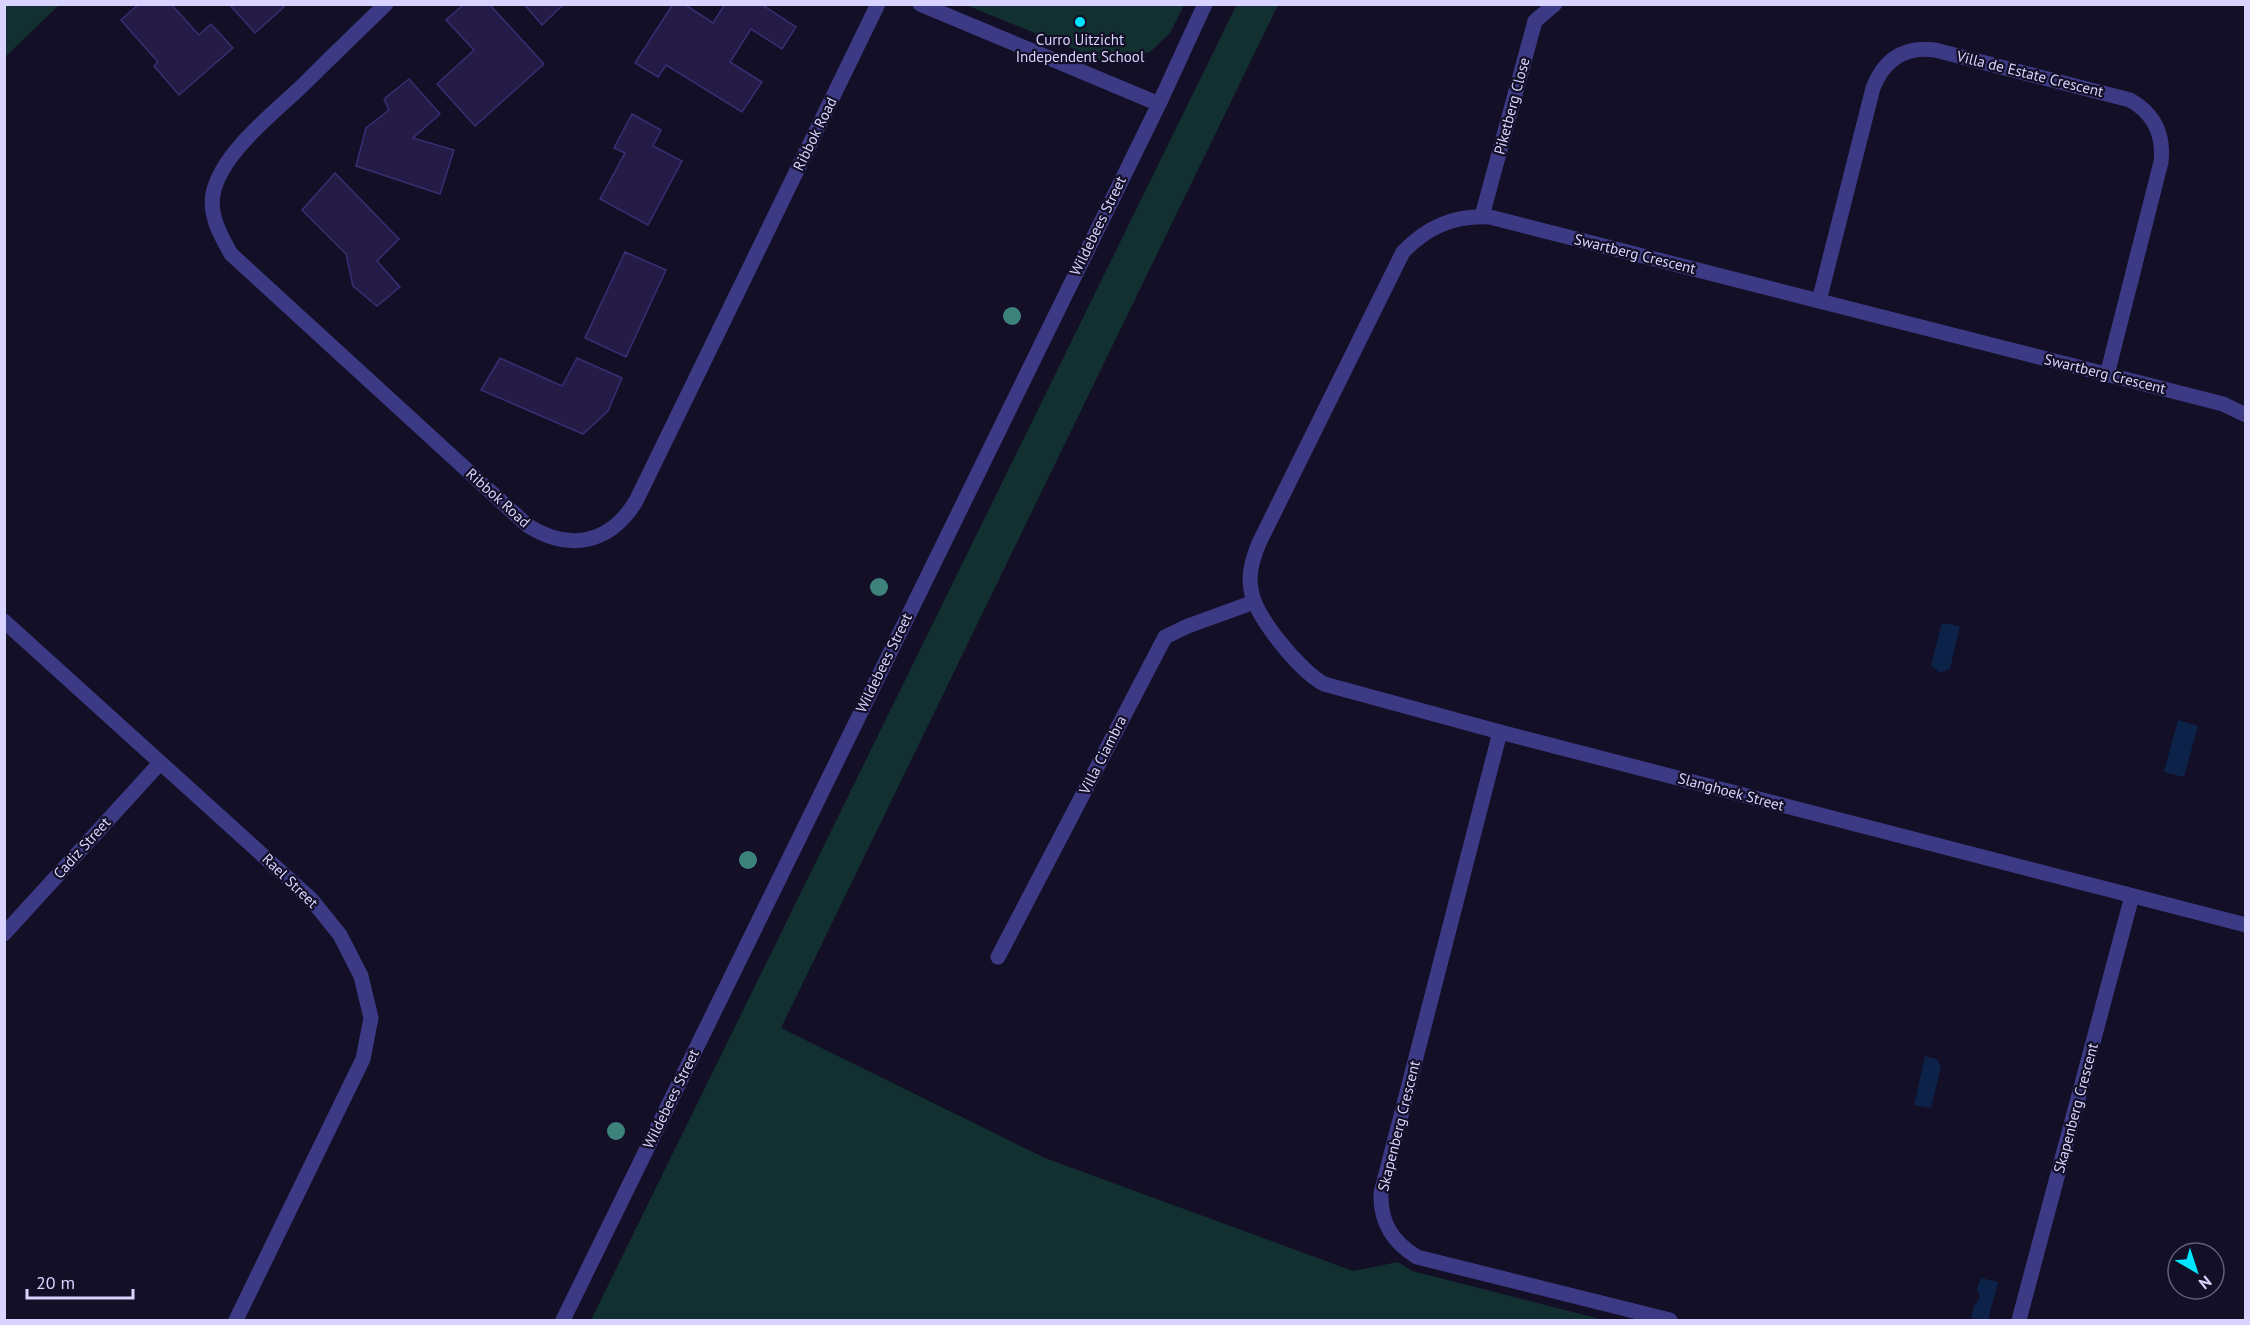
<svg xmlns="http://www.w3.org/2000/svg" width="2250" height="1325" font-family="'PT Sans',sans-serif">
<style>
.green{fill:#12302f}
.water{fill:#0c2248}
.building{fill:#241b47;stroke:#3b2d73;stroke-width:1.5}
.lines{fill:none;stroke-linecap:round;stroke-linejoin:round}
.minor{stroke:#3d3a85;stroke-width:15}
.tertiary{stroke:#3d3a85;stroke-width:15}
.tree{fill:#3d827b}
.poi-dot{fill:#00e5ff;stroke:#130f26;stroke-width:2}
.labels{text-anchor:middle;stroke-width:4.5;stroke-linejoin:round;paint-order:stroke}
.poi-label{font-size:15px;fill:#d9d4ff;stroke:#130f26}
.street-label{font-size:15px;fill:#d9d4ff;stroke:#130f26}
</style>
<rect width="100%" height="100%" fill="#130f26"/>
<g class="green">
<path d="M5,4H59V5L5,57Z"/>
<path d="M1237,4L1278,5L781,1028L1045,1158L1353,1271L1398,1262L1412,1271L1604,1320H591Z"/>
<path d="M966,5H1184L1170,33L1151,51L1128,61L1101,60Z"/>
</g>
<g class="water">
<path d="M1942,623L1960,626L1950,669L1940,673L1931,665Z"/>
<path d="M2178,720L2198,726L2184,777L2164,772Z"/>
<path d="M1925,1056L1937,1059L1941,1067L1931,1108L1914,1105Z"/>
<path d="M1981,1278L1998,1282L1988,1320L1971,1318L1974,1305L1977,1303L1980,1297L1977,1289Z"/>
</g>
<g class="building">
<path d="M139,4H171L199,35L211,24L233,48L179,95L154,66L158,62L121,20Z"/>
<path d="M229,4H282L284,7L255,33Z"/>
<path d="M464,4H489L544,64L475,126L437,84L474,50L446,20Z"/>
<path d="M524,4H564L542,25Z"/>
<path d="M673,4H684L713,23L725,4H761L796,27L782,49L751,29L730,62L762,82L742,112L666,65L658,77L635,63Z"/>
<path d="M409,79L440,114L413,138L454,150L440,194L356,166L366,128L389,110L384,99Z"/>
<path d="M632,114L661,130L653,146L682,161L648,225L600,199L625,153L614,148Z"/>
<path d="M335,173L399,239L377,261L400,287L377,306L353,286L346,254L302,210Z"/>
<path d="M625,252L666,270L626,357L585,338Z"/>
<path d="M500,358L562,386L577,358L622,378L608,411L583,434L481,390Z"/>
</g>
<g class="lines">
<g class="minor">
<path d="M386,4C358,31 330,58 303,85C274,113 221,153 213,194C209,216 221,236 231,254L527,525C569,552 610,544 636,501L878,4"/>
<path d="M920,4L1159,104"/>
<path d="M1482,216L1535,21L1555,4"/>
<path d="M1819,301L1873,88C1884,60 1904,46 1935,50L2130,100C2155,114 2164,135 2161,162L2107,375"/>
<path d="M2246,415L2223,404L1490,217C1454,215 1427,227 1403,252L1259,543C1253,558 1248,573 1251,589C1254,616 1300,671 1324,684L1500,732L2246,925"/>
<path d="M4,621L311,899L340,935L361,976L371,1018L363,1059L236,1320"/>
<path d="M1500,732L1381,1193C1380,1222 1392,1242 1417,1257L1670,1320"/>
<path d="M4,934L160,763"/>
<path d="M998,957L1165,637L1188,626L1254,602"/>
<path d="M2019,1320L2132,896"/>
</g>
<path class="tertiary" d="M563,1320L1159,104L1205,4"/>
</g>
<g class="tree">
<circle cx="1012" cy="316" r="9"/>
<circle cx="879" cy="587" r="9"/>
<circle cx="748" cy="860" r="9"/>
<circle cx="616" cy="1131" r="9"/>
</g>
<circle class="poi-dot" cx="1080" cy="22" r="6"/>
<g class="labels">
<g class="poi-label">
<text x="1080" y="45">Curro Uitzicht<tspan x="1080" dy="17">Independent School</tspan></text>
</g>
<g class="street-label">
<text transform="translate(2030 74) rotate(14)" y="5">Villa de Estate Crescent</text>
<text transform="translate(1512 106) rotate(-75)" y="5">Piketberg Close</text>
<text transform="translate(815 134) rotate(-64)" y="5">Ribbok Road</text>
<text transform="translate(1098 226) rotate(-64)" y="5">Wildebees Street</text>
<text transform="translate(1635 254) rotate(14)" y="5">Swartberg Crescent</text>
<text transform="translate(2105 374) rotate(14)" y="5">Swartberg Crescent</text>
<text transform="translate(498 498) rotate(42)" y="5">Ribbok Road</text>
<text transform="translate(884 663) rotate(-64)" y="5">Wildebees Street</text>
<text transform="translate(1103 755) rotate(-63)" y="5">Villa Ciambra</text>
<text transform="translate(1731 792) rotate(15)" y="5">Slanghoek Street</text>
<text transform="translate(82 848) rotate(-48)" y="5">Cadiz Street</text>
<text transform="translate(290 881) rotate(44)" y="5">Rael Street</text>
<text transform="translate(671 1099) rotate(-64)" y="5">Wildebees Street</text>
<text transform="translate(2076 1108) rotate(-75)" y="5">Skapenberg Crescent</text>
<text transform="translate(1399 1126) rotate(-76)" y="5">Skapenberg Crescent</text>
</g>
</g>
<rect width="2250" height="1325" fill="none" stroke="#d9d4ff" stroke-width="12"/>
<g transform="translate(2196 1271) rotate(141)"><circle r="28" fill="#130f26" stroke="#625e7d" stroke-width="1.5"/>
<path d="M0-4.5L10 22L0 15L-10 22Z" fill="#00e5ff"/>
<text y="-9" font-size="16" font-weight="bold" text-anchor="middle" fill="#d9d4ff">N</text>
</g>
<path d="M27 1289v9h106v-9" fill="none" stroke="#d9d4ff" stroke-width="3"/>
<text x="36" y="1289" font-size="18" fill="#d9d4ff" stroke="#130f26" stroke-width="4.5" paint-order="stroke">20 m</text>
</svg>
